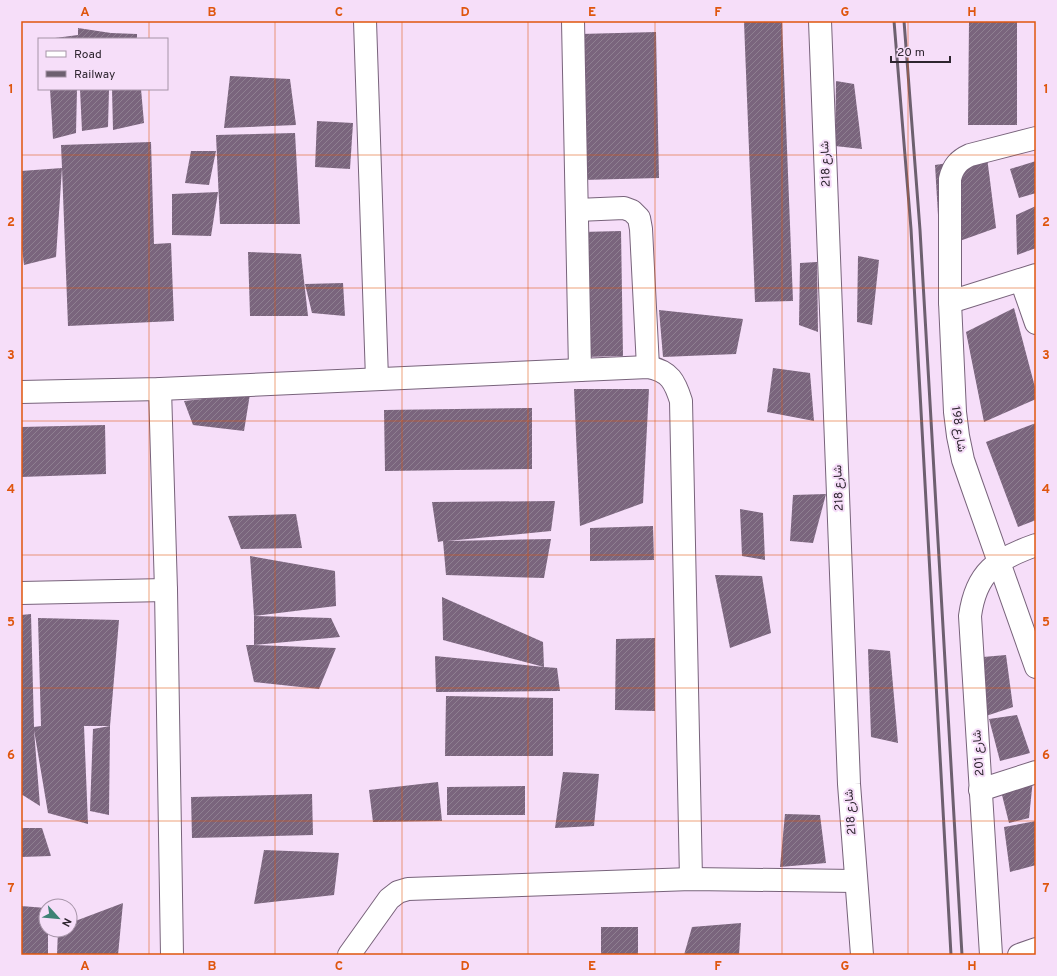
<svg xmlns="http://www.w3.org/2000/svg" width="1057" height="976" font-family="Overpass,Vazirmatn,sans-serif">
<style>
.building{fill:url(#building-hatch)}
.lines{fill:none;stroke-linecap:round;stroke-linejoin:round}
.minor-casing{stroke:#78637b;stroke-width:24}
.minor{stroke:#fff;stroke-width:22}
.rail{stroke:#6d606f;stroke-width:3}
.grid{fill:none;stroke:#df560e;stroke-width:1;stroke-opacity:0.55}
.labels{text-anchor:middle;stroke-width:4;stroke-linejoin:round;paint-order:stroke}
.street-label{font-size:12px;fill:#2e252f;stroke:#f6def9}
.neatline{fill:none;stroke:#df560e;stroke-width:1.5}
.grid-label{font-size:13px;text-anchor:middle;font-weight:bold;fill:#df560e}
</style>
<defs>
<pattern id="building-hatch" width="6" height="6" patternUnits="userSpaceOnUse"><rect width="6" height="6" fill="#7a657d"/><path d="M-1 1l2-2M0 6l6-6M5 7l2-2" fill="none" stroke="#8f8091"/></pattern>
</defs>
<rect width="100%" height="100%" fill="#f6def9"/>
<g class="building">
<path d="M782,21L793,301L755,302L744,22Z"/>
<path d="M969,21H1017V125H968Z"/>
<path d="M78,28L111,33L137,34V39H55V38L78,35Z"/>
<path d="M656,32L659,178L583,180L580,34Z"/>
<path d="M230,76L290,79L296,125L224,128Z"/>
<path d="M836,81L854,84L862,149L835,146Z"/>
<path d="M50,89H77L76,133L53,139Z"/>
<path d="M80,89H109L108,127L82,131Z"/>
<path d="M112,89H141L144,123L113,130Z"/>
<path d="M317,121L353,123L350,169L315,167Z"/>
<path d="M295,133L300,224H220L216,135Z"/>
<path d="M151,142L154,244L171,243L174,321L68,326L62,168L56,257L24,265L21,239V171L62,168L61,145Z"/>
<path d="M191,151H216L209,185L185,183Z"/>
<path d="M987,157L996,228L940,248L935,165Z"/>
<path d="M1036,161V193L1019,198L1010,169Z"/>
<path d="M218,192L211,236L172,235V194Z"/>
<path d="M1036,206V248L1017,255L1016,215Z"/>
<path d="M621,231L623,356L584,357L581,232Z"/>
<path d="M248,252L301,254L308,316H250Z"/>
<path d="M858,256L879,260L872,325L857,322Z"/>
<path d="M817,262L818,332L799,325L800,263Z"/>
<path d="M343,283L345,316L312,313L305,284Z"/>
<path d="M1014,308L1036,391V399L984,422L966,332Z"/>
<path d="M659,310L743,319L736,354L663,357Z"/>
<path d="M773,368L810,373L814,421L767,412Z"/>
<path d="M574,389H649L643,503L580,526Z"/>
<path d="M250,394L244,431L193,425L184,401Z"/>
<path d="M532,408V469L385,471L384,410Z"/>
<path d="M1036,423V520L1018,527L986,442Z"/>
<path d="M105,425L106,474L21,477V427Z"/>
<path d="M826,494L813,543L790,541L793,495Z"/>
<path d="M555,501L551,531L447,541L551,539L544,578L446,575L443,541L438,542L432,502Z"/>
<path d="M740,509L763,513L765,560L742,556Z"/>
<path d="M296,514L302,548L241,549L228,516Z"/>
<path d="M653,526L654,560L590,561V528Z"/>
<path d="M250,556L335,571L336,606L254,616Z"/>
<path d="M715,575L762,576L771,633L730,648Z"/>
<path d="M442,597L543,642L544,667L557,668L560,691L436,692L435,656L544,667L443,640Z"/>
<path d="M31,614L34,727L41,726L38,618L119,620L110,726H84L88,824L48,813L34,730L40,806L21,794V615Z"/>
<path d="M254,616L331,618L340,637L254,645L336,648L319,689L254,682L246,645H254Z"/>
<path d="M655,638V711L615,710L616,639Z"/>
<path d="M868,649L890,651L898,743L871,737Z"/>
<path d="M1006,655L1013,707L980,718L983,657Z"/>
<path d="M446,696L553,698V756H445Z"/>
<path d="M1017,715L1030,753L1000,761L989,719Z"/>
<path d="M110,726L109,815L90,811L93,729Z"/>
<path d="M563,772L599,774L594,826L555,828Z"/>
<path d="M1033,779L1029,818L1009,823L1001,791Z"/>
<path d="M438,782L442,821L373,822L369,790Z"/>
<path d="M525,786V815H447V787Z"/>
<path d="M312,794L313,835L192,838L191,797Z"/>
<path d="M785,814L820,815L826,863L780,867Z"/>
<path d="M1036,821V865L1010,872L1004,827Z"/>
<path d="M21,828H42L51,856L21,857Z"/>
<path d="M264,850L339,853L334,895L254,904Z"/>
<path d="M123,903L118,955H57L58,930H70V923Z"/>
<path d="M21,906L46,908V930H48V955H21Z"/>
<path d="M741,923L739,955H684L692,927Z"/>
<rect x="601" y="927" width="37" height="28"/>
</g>
<g class="lines">
<g class="minor-casing">
<g id="minor">
<path d="M365,21L377,379"/>
<path d="M573,21L580,370"/>
<path d="M820,21L849,784L862,955"/>
<path d="M1036,138L970,155C959,160 953,166 950,179V302L955,412L958,436L963,460L971,483L1036,667"/>
<path d="M577,210L624,208L632,211L639,218L641,229L648,367"/>
<path d="M1021,280L1036,323"/>
<path d="M950,302L1036,275"/>
<path d="M160,389L166,590L172,955"/>
<path d="M21,392L160,389L648,367C670,371 675,382 681,401L691,879"/>
<path d="M21,593L166,590"/>
<path d="M980,790L1036,772"/>
<path d="M349,955L389,899L398,892L408,889L691,879L855,881"/>
<path d="M991,955L970,616C976,572 996,559 1036,545"/>
<path d="M1019,955L1036,949"/>
</g>
</g>
<use href="#minor" class="minor"/>
<g class="rail">
<path d="M894,21L911,229L951,955"/>
<path d="M904,21L920,230L962,955"/>
</g>
</g>
<path class="grid" d="M149,21V39M275,21V955M402,21V955M528,21V955M655,21V955M782,21V955M908,21V955M149,89V955M21,155H1036M21,288H1036M21,421H1036M21,555H1036M21,688H1036M21,821H1036"/>
<g class="labels">
<g class="street-label">
<text transform="translate(825 164) rotate(-92)" y="4">شارع 218</text>
<text transform="translate(959 429) rotate(82)" y="4">شارع 198</text>
<text transform="translate(838 488) rotate(-92)" y="4">شارع 218</text>
<text transform="translate(978 753) rotate(-94)" y="4">شارع 201</text>
<text transform="translate(850 812) rotate(-94)" y="4">شارع 218</text>
</g>
</g>
<rect width="1057" height="976" fill="none" stroke="#f6def9" stroke-width="44"/>
<rect x="38" y="38" width="130" height="52" fill="#f6def9" stroke="#a694a8"/>
<rect x="46" y="51" width="20" height="6" fill="#ffffff" stroke="#a694a8"/>
<text x="74" y="58" font-size="12" fill="#2e252f">Road</text>
<rect x="46" y="71" width="20" height="6" fill="#6d606f" stroke="#a694a8"/>
<text x="74" y="78" font-size="12" fill="#2e252f">Railway</text>
<g transform="translate(58 918) rotate(117)"><circle r="19" fill="#f6def9" stroke="#a694a8"/>
<path d="M0-3L7 15L0 10L-7 15Z" fill="#3e8275"/>
<text y="-6" font-size="11" font-weight="bold" text-anchor="middle" fill="#2e252f">N</text>
</g>
<path d="M891 56v6h59v-6" fill="none" stroke="#2e252f" stroke-width="2"/>
<text x="897" y="56" font-size="12" fill="#2e252f" stroke="#f6def9" stroke-width="3" paint-order="stroke">20 m</text>
<rect x="22" y="22" width="1013" height="932" class="neatline"/>
<g class="grid-label">
<text x="85" y="16">A</text>
<text x="212" y="16">B</text>
<text x="339" y="16">C</text>
<text x="465" y="16">D</text>
<text x="592" y="16">E</text>
<text x="718" y="16">F</text>
<text x="845" y="16">G</text>
<text x="972" y="16">H</text>
<text x="11" y="93">1</text>
<text x="1046" y="93">1</text>
<text x="11" y="226">2</text>
<text x="1046" y="226">2</text>
<text x="11" y="359">3</text>
<text x="1046" y="359">3</text>
<text x="11" y="493">4</text>
<text x="1046" y="493">4</text>
<text x="11" y="626">5</text>
<text x="1046" y="626">5</text>
<text x="11" y="759">6</text>
<text x="1046" y="759">6</text>
<text x="11" y="892">7</text>
<text x="1046" y="892">7</text>
<text x="85" y="970">A</text>
<text x="212" y="970">B</text>
<text x="339" y="970">C</text>
<text x="465" y="970">D</text>
<text x="592" y="970">E</text>
<text x="718" y="970">F</text>
<text x="845" y="970">G</text>
<text x="972" y="970">H</text>
</g>
</svg>
